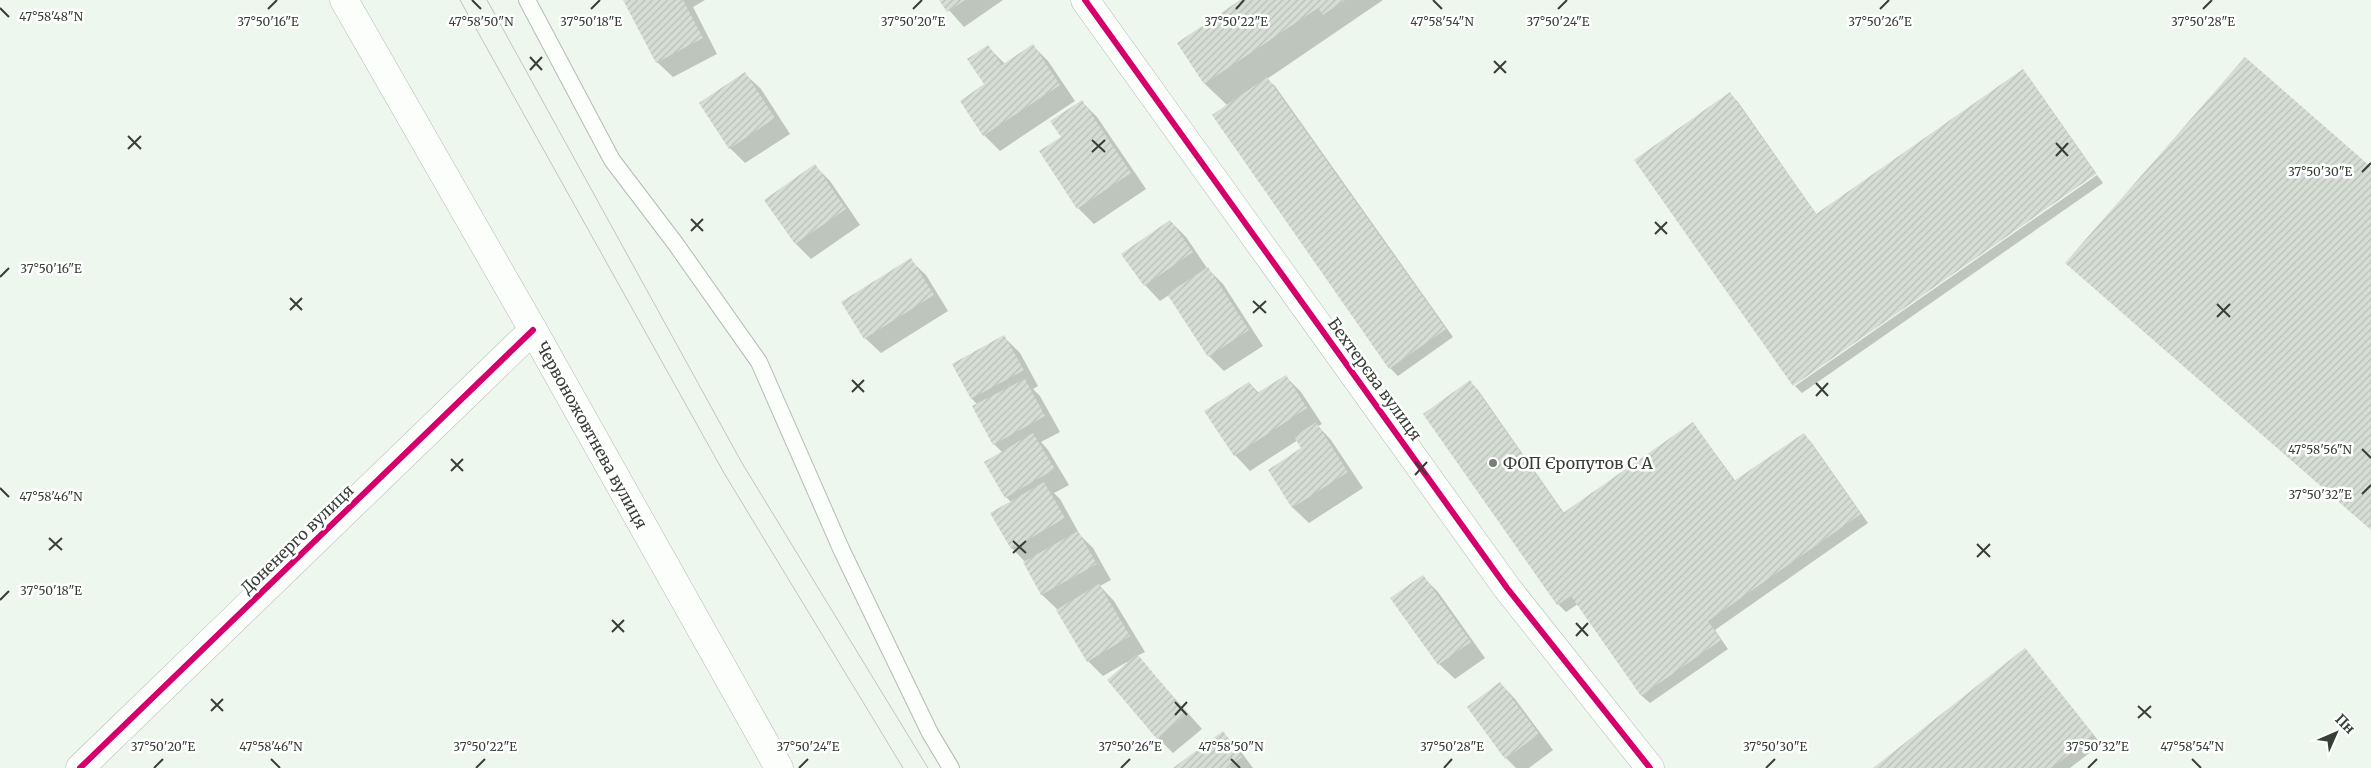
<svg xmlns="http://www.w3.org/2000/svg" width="2371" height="768" font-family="Merriweather,serif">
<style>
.shadow{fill:#0003}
.building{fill:url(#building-hatch)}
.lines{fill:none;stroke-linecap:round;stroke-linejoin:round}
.lane-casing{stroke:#b4bbb4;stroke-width:18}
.street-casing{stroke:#b4bbb4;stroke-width:29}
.secondary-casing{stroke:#b4bbb4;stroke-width:29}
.lane{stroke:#fcfefc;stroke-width:16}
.street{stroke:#fcfefc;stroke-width:28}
.secondary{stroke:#fcfefc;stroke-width:28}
.tram{stroke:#c2c4c2;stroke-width:1}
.cycleway-casing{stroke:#fff;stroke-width:9}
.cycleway{stroke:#d6006c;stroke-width:6}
.ticks{fill:none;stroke:#373e37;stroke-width:2}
.poi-dot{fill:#777f77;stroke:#fff;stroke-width:2}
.labels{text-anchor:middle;stroke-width:5;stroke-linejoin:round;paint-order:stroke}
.street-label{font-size:16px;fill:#373e37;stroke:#fff}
.poi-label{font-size:16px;fill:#373e37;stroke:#fff;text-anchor:start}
.ticks-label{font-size:12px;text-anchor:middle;fill:#373e37;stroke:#fff;stroke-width:5;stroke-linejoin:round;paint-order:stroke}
</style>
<defs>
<pattern id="building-hatch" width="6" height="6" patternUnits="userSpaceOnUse" patternTransform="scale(1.25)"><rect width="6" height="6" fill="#d5ddd5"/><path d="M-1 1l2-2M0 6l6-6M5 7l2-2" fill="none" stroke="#b7bfb7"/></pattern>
</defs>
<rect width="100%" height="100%" fill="#edf7ed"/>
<g class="shadow">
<path d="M624,0H705L693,7L717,54L673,77L657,62Z"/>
<path d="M940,0H1003L964,27Z"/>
<path d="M1243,0H1383L1267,79L1275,86L1453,337L1398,376L1390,368L1214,115L1228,106L1205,84L1178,43Z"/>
<path d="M1033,46L1048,61L1075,101L1000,151L984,135L961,101L986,85L988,47L1005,64Z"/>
<path d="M2023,71L2030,79L2096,173L1794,384L1730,94L1738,102L1817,215Z"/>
<path d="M745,74L761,89L790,134L745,163L730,148Z"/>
<path d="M1082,102L1097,117L1146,189L1094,224L1078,208L1041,152L1062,137Z"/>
<path d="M815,166L830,181L860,225L811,259L796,244L765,201Z"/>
<path d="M2097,175L2103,183L1802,393L1795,386Z"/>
<path d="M1170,221L1186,237L1207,268L1223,284L1263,346L1224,371L1209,356L1169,295L1160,301L1145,285Z"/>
<path d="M910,260L926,275L948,311L881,353L865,338Z"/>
<path d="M1004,337L1020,353L1038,386L1033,389L1040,396L1060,432L1041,442L1048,450L1069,485L1054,493L1060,499L1080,535L1093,548L1111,580L1100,586L1114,601L1145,652L1137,656L1202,729L1173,753L1158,738L1127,662L1103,676L1088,661L1057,609L1042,595L1025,562L1012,548L1011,502L1006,497L1002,452L994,444L978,405L972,399L954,365Z"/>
<path d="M1285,376L1301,392L1322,424L1318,426L1331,440L1363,488L1309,523L1293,508L1269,470L1303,448L1298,440L1250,471L1235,455L1249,383L1259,393Z"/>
<path d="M1470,382L1478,390L1564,513L1693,423L1736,482L1803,434L1811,442L1868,523L1715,630L1728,649L1650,703L1642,696L1578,604L1566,612L1558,604Z"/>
<path d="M1422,576L1438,592L1485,658L1455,679L1439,664Z"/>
<path d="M2025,650L2101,744L2070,768H1875Z"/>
<path d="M1500,683L1515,699L1553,750L1529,768H1516L1506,758Z"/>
<path d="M1223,733L1238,748L1253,768H1175Z"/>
</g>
<g class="building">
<path d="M623,0H683L703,38L656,63Z"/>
<path d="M939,0H965L947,12Z"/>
<path d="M1240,0H1345L1323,15L1318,8L1204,84L1177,43Z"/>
<path d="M1033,44L1060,85L983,136L960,101L984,84L967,59L988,45L1002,65Z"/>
<path d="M2245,57L2371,167V530L2065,263Z"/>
<path d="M2023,69L2096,174L1793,386L1634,160L1730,92L1816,214Z"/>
<path d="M745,72L775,118L729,149L699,103Z"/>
<path d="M1267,77L1446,329L1389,369L1212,115Z"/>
<path d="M1082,100L1131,173L1077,209L1039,151L1061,137L1050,121Z"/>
<path d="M815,164L846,209L795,244L764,200Z"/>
<path d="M1170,220L1193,252L1144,286L1121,254Z"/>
<path d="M911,258L934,295L864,339L841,302Z"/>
<path d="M1208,267L1249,330L1208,357L1167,294Z"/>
<path d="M1004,335L1024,370L971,399L952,364Z"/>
<path d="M1286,375L1307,408L1234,456L1204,411L1249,382L1257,393Z"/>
<path d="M1025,379L1045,416L993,445L972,406Z"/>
<path d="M1470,380L1563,513L1693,422L1734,481L1804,433L1861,514L1708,621L1721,640L1641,696L1571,596L1557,605L1423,414Z"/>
<path d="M1316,422L1348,472L1292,508L1268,470L1301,448L1294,437Z"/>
<path d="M1033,433L1055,469L1005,498L984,462Z"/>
<path d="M1044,482L1065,518L1011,549L990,513Z"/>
<path d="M1078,531L1097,564L1041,595L1023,562Z"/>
<path d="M1423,575L1471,642L1438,665L1390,598Z"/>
<path d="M1099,584L1130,636L1087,662L1056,610Z"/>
<path d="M2025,648L2094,735L2052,768H1873Z"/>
<path d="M1137,654L1187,713L1157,739L1107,680Z"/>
<path d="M1500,682L1539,734L1505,759L1467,707Z"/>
<path d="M1223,731L1242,757L1230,766L1231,768H1173Z"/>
</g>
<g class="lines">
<g class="lane-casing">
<path id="lane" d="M527,0L612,160L675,243L759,362L842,551L930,733L951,768"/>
</g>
<g class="street-casing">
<g id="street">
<path d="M1085,0L1507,588L1650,768"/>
<path d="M80,768L533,330"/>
</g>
</g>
<g class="secondary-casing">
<path id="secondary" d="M344,0L533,330L779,768"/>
</g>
<use href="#lane" class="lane"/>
<use href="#street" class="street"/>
<use href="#secondary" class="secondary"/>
<g class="tram">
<path d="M460,0L724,473L903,768"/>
<path d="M487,0L742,463L928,768"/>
</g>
<g class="cycleway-casing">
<g id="cycleway">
<path d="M1085,0L1507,588L1650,768"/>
<path d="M80,768L533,330"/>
</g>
</g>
<use href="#cycleway" class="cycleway"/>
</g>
<path class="ticks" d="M472,0L481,9M1433,0L1442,9M0,8L9,17M268,9L277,0M591,9L600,0M913,9L922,0M1236,9L1244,0M1558,9L1567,0M1880,9L1889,0M2203,9L2212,0M530,57L542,70M1494,61L1506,73M530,70L542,57M1494,73L1506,61M128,136L141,149M1092,140L1105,152M2056,143L2068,156M128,149L141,136M1092,152L1105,140M2056,156L2068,143M2362,172L2371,163M691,219L703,231M1655,222L1667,234M691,231L703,219M1655,234L1667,222M0,277L9,268M290,298L302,310M1253,301L1266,313M2217,304L2230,317M290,310L302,298M1253,313L1266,301M2217,317L2230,304M852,380L864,392M1816,383L1828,396M852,392L864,380M1816,396L1828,383M2362,449L2371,458M451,459L463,471M1415,462L1427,475M451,471L463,459M1415,475L1427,462M0,488L9,497M2362,494L2371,485M49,538L62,550M1013,541L1026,553M1977,544L1990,557M49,550L62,538M1013,553L1026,541M1977,557L1990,544M0,600L9,591M612,620L624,632M1576,623L1588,636M612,632L624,620M1576,636L1588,623M211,699L223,711M1175,702L1187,715M2138,706L2151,718M211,711L223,699M1175,715L1187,702M2138,718L2151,706M271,759L280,768M1231,759L1240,768M2192,759L2201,768M154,768L163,759M476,768L485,759M799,768L808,759M1121,768L1130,759M1444,768L1452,759M1766,768L1775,759M2088,768L2097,759"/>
<circle class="poi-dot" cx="1493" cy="463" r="5"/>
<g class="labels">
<g class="street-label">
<text transform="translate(1375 379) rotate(54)" y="6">Бехтерєва вулиця</text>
<text transform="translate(592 435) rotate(61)" y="6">Червоножовтнева вулиця</text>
<text transform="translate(297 539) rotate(-44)" y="6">Доненерго вулиця</text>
</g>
<g class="poi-label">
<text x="1503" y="469">ФОП Єропутов С А</text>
</g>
</g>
<g class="ticks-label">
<text x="51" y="21">47°58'48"N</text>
<text x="268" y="26">37°50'16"E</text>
<text x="481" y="26">47°58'50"N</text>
<text x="591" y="26">37°50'18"E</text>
<text x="913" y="26">37°50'20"E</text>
<text x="1236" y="26">37°50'22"E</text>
<text x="1442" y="26">47°58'54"N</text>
<text x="1558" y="26">37°50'24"E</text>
<text x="1880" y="26">37°50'26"E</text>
<text x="2203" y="26">37°50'28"E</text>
<text x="2320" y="176">37°50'30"E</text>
<text x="51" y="273">37°50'16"E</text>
<text x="2320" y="454">47°58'56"N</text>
<text x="2320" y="499">37°50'32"E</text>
<text x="51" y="501">47°58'46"N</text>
<text x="51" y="595">37°50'18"E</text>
<text x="163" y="751">37°50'20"E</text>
<text x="271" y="751">47°58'46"N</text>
<text x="485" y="751">37°50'22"E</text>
<text x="808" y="751">37°50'24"E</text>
<text x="1130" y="751">37°50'26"E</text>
<text x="1231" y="751">47°58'50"N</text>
<text x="1452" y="751">37°50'28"E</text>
<text x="1775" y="751">37°50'30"E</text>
<text x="2097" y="751">37°50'32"E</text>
<text x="2192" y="751">47°58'54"N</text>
</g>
<g transform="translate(2336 733) rotate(45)" stroke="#ffffff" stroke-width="4" paint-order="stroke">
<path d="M0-4L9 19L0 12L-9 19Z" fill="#373e37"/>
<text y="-8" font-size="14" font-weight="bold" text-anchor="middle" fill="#373e37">Пн</text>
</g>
</svg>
